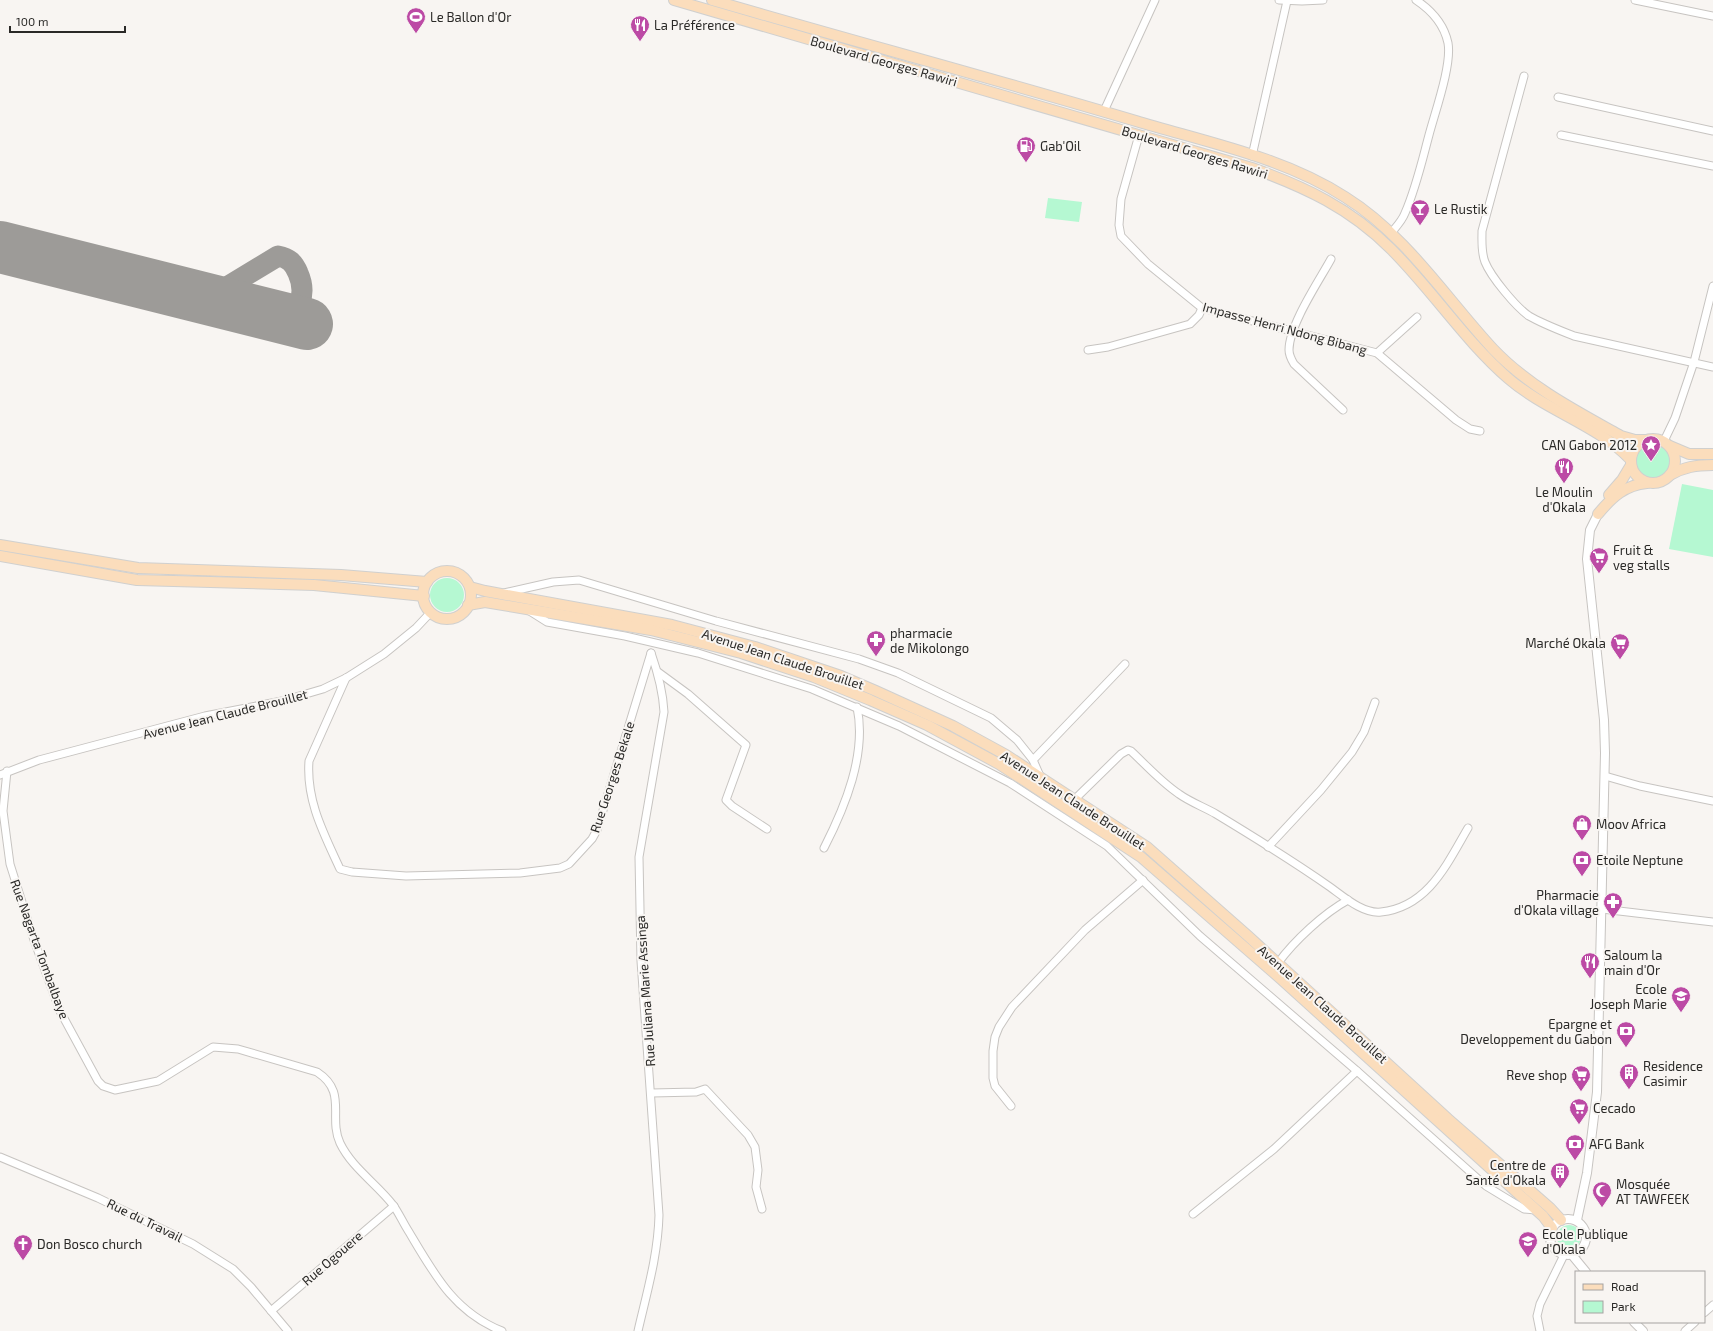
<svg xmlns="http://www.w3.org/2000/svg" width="1713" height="1331" font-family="'Exo 2',sans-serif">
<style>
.green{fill:#b5f8d2}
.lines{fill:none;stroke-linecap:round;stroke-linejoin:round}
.taxiway{stroke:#9d9b98;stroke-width:21}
.runway{stroke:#9d9b98;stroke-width:52}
.minor-casing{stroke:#c7c4c1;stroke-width:9}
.tertiary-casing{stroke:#c7c4c1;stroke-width:10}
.primary-casing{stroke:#d0d0cf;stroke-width:12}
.minor{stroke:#fff;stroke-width:7}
.tertiary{stroke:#fff;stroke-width:8}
.primary{stroke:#fbddbc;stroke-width:10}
.labels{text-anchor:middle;stroke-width:4;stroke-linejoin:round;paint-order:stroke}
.poi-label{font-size:13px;fill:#2a2927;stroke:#f8f5f2;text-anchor:start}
.street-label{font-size:13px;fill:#2a2927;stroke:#f8f5f2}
</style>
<rect width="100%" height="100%" fill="#f8f5f2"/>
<g class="green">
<path d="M1048,198L1082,202L1079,222L1045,218Z"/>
<circle cx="1652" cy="460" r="18"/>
<path d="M1682,484L1713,490V557L1669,549Z"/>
<circle cx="447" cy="595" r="17"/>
<circle cx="1569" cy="1237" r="12"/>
</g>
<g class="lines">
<path class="taxiway" d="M186,294L217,293L278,256C289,258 294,263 298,273C318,318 257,351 229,304"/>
<path class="runway" d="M0,247L307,324"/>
<g class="minor-casing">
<g id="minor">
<path d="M1279,0L1302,1L1323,0"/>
<path d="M1635,0L1713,16"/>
<path d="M1524,76L1482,231C1482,241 1481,252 1485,262C1491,277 1516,307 1529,316C1543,324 1559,330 1574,336L1713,367"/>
<path d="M1558,97L1713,131"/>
<path d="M1104,111L1155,0"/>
<path d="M1139,135L1121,199L1119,225L1121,236L1148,264L1202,308L1377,353L1456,420L1470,429L1480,431"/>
<path d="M1561,135L1713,166"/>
<path d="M1252,156L1287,1"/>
<path d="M1391,233C1396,227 1402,221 1405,213C1416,188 1422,161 1429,135C1435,112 1452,65 1448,43C1444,24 1431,10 1416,0"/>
<path d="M1331,259C1319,281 1289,325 1289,350C1289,355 1291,359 1294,364L1343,410"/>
<path d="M1088,350L1108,347L1190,324L1199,315L1202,308"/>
<path d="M1377,353L1417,317"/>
<path d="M1664,441L1675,418L1694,362L1713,286"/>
<path d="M504,593L553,582L579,580L716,621L859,659L898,673L991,718L1017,740L1033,760L1040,776"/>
<path d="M528,610L547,622L625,636L698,653L812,689L899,726L1010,783L1107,846L1200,936L1357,1071L1486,1186L1524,1209L1536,1210"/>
<path d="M658,672L688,694L746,745L726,800L732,806L767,829"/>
<path d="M346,678L309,761C306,801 324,834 340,869L352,872L406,876L520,873L560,868L569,864L592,839L597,830L651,653"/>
<path d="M1033,760L1125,664"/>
<path d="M7,771L3,811L10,864L34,940L60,1011L98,1081L103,1086L115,1090L158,1081L213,1047L238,1049L317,1072C348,1092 328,1117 340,1143C352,1168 377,1184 393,1205C399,1213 403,1223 409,1232C434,1274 454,1312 502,1331"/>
<path d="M0,775L39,760L205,716L282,701L323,689L346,678L384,654L416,628L431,612"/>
<path d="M1605,776L1640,786L1713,801"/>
<path d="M1075,799L1121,754L1128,750L1131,751C1147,766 1161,782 1179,794C1190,802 1204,807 1216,814C1254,837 1293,861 1330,887C1344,897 1363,914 1381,912C1428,907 1447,864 1468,828"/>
<path d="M1268,847L1321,790L1352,752L1364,732L1375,702"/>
<path d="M824,848C845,807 867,754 857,707"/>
<path d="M1602,909L1713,922"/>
<path d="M1278,963C1294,941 1324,913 1348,900"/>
<path d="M652,1093L696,1092L705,1089L748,1135L755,1147L758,1170L756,1187L762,1209"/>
<path d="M1011,1106L995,1086L993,1078V1051L995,1037L999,1027L1012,1007L1085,930L1143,880"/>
<path d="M0,1157L98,1198L193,1244L233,1269L251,1287L288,1331"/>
<path d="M1193,1214L1274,1149L1357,1071"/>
<path d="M271,1311L394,1206"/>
<path d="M1704,1313L1713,1305"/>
<path d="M638,1331C647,1292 658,1255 659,1215L641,961L639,857L664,712C663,692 658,673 651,653"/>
<path d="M1540,1331L1537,1316L1540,1304L1564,1255"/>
<path d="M1685,1331L1695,1322"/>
</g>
</g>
<g class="tertiary-casing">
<g id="tertiary">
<circle cx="1568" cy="1237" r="18"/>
<path d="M1577,1220L1587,1173L1597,1092L1605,753L1604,720L1587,559L1590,530L1598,514"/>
<path d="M1572,1255L1586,1272"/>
<path d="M1634,1322L1643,1331"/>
</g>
</g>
<g class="primary-casing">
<g id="primary">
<path d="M674,0L1252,168C1305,187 1350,208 1391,249C1433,291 1465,341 1509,379C1545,410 1599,426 1630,459"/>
<path d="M712,0C853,41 995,79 1136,121C1206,142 1283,157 1345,197C1406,235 1445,297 1493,349C1528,386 1576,411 1621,436L1635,440H1645"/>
<circle cx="1653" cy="461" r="22"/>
<path d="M1670,446L1689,454H1713"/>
<path d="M1670,475C1684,467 1696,465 1713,465"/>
<path d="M1609,495L1622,480L1631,465"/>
<path d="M1598,514C1612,497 1625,485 1647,483"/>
<path d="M0,545L138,568L341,575L427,582"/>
<path d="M0,556L137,580L314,585L424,596"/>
<circle cx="447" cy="595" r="24"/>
<path d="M470,587L485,591L672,625L755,647L841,676L876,691L953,726L1006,755L1147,847L1248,936L1448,1119L1550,1208L1561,1220"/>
<path d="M468,605L485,602L651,630L741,653L814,677L870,700L927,725L999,764L1141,857L1281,979L1543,1216L1552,1228"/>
</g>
</g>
<use href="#minor" class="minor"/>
<use href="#tertiary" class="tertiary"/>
<use href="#primary" class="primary"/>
</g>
<defs>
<g id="stadium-pin" transform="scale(1)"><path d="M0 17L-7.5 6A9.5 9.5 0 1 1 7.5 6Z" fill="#bc4aa5" stroke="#f8f5f2"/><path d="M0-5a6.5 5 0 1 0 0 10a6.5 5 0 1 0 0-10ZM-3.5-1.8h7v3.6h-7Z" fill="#fff"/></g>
<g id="restaurant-pin" transform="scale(1)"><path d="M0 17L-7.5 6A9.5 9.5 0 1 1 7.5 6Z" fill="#bc4aa5" stroke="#f8f5f2"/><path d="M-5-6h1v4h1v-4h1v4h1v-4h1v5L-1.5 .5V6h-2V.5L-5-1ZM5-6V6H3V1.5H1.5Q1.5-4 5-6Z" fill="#fff"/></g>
<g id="fuel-pin" transform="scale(1)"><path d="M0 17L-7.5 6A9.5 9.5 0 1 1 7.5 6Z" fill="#bc4aa5" stroke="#f8f5f2"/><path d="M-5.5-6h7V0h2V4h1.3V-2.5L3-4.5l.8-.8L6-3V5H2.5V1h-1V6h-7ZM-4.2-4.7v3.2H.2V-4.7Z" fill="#fff"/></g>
<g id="bar-pin" transform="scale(1)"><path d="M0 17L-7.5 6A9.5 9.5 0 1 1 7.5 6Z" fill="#bc4aa5" stroke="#f8f5f2"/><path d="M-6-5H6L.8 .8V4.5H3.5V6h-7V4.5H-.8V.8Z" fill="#fff"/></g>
<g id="sight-pin" transform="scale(1)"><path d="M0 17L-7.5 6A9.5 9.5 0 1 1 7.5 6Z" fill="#bc4aa5" stroke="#f8f5f2"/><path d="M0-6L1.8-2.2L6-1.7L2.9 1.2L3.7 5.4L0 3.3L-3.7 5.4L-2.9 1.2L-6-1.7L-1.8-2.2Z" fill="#fff"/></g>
<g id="supermarket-pin" transform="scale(1)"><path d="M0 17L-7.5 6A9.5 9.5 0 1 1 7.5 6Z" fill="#bc4aa5" stroke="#f8f5f2"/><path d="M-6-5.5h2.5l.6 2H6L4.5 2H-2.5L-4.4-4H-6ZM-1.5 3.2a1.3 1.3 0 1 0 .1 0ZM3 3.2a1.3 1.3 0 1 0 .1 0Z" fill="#fff"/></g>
<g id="pharmacy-pin" transform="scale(1)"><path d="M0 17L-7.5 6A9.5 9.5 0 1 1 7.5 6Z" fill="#bc4aa5" stroke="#f8f5f2"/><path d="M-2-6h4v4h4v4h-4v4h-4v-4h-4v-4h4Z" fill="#fff"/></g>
<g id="shop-pin" transform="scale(1)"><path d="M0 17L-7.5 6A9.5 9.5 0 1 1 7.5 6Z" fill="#bc4aa5" stroke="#f8f5f2"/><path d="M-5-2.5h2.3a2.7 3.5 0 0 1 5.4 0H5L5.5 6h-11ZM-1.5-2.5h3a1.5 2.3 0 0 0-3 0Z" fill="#fff"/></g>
<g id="bank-pin" transform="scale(1)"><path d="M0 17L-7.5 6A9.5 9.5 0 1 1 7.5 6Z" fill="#bc4aa5" stroke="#f8f5f2"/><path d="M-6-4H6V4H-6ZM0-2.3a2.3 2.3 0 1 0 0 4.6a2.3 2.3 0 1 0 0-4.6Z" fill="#fff"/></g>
<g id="school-pin" transform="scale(1)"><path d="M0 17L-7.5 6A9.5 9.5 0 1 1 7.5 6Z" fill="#bc4aa5" stroke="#f8f5f2"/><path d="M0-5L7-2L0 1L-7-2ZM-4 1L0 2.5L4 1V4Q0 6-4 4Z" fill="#fff"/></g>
<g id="building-pin" transform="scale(1)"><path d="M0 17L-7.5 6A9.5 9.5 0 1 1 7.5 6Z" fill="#bc4aa5" stroke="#f8f5f2"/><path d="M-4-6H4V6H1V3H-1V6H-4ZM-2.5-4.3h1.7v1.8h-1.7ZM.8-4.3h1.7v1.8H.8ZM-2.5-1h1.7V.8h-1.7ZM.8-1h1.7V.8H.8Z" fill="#fff"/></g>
<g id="mosque-pin" transform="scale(1)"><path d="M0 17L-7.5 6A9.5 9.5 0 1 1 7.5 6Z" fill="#bc4aa5" stroke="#f8f5f2"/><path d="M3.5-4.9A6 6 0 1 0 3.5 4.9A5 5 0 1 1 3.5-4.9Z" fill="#fff"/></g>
<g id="church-pin" transform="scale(1)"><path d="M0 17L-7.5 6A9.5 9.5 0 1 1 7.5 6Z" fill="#bc4aa5" stroke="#f8f5f2"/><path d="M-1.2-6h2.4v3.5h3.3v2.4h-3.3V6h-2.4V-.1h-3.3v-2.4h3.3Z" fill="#fff"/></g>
</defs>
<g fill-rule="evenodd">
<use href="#stadium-pin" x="416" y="17"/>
<use href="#restaurant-pin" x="640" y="25"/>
<use href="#fuel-pin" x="1026" y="146"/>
<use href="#bar-pin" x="1420" y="209"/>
<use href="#sight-pin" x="1651" y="445"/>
<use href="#restaurant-pin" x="1564" y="467"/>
<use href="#supermarket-pin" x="1599" y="557"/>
<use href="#pharmacy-pin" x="876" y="640"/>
<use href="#supermarket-pin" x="1620" y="643"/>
<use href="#shop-pin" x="1582" y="824"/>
<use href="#bank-pin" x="1582" y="860"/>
<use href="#pharmacy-pin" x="1613" y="902"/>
<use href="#restaurant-pin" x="1590" y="962"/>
<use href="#school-pin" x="1681" y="996"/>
<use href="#bank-pin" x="1626" y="1031"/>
<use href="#building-pin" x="1629" y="1073"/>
<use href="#supermarket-pin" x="1581" y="1075"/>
<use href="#supermarket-pin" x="1579" y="1108"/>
<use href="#bank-pin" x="1575" y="1144"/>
<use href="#building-pin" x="1560" y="1172"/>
<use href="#mosque-pin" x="1602" y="1191"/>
<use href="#school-pin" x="1528" y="1241"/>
<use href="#church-pin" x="23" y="1244"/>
</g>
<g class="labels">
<g class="poi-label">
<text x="430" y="22">Le Ballon d'Or</text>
<text x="654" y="30">La Préférence</text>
<text x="1040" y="151">Gab'Oil</text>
<text x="1434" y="214">Le Rustik</text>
<text x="1637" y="450" text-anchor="end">CAN Gabon 2012</text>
<text x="1564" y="497" text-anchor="middle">Le Moulin<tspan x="1564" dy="15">d'Okala</tspan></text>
<text x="1613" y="555">Fruit &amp;<tspan x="1613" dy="15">veg stalls</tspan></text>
<text x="890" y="638">pharmacie<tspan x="890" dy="15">de Mikolongo</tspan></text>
<text x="1606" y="648" text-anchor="end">Marché Okala</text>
<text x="1596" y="829">Moov Africa</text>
<text x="1596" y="865">Etoile Neptune</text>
<text x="1599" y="900" text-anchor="end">Pharmacie<tspan x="1599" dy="15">d'Okala village</tspan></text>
<text x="1604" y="960">Saloum la<tspan x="1604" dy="15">main d'Or</tspan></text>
<text x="1667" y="994" text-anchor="end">Ecole<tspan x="1667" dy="15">Joseph Marie</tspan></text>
<text x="1612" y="1029" text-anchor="end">Epargne et<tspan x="1612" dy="15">Developpement du Gabon</tspan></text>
<text x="1643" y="1071">Residence<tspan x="1643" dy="15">Casimir</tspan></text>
<text x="1567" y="1080" text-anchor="end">Reve shop</text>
<text x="1593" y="1113">Cecado</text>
<text x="1589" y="1149">AFG Bank</text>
<text x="1546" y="1170" text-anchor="end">Centre de<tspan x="1546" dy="15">Santé d'Okala</tspan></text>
<text x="1616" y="1189">Mosquée<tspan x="1616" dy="15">AT TAWFEEK</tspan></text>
<text x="1542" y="1239">Ecole Publique<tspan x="1542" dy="15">d'Okala</tspan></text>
<text x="37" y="1249">Don Bosco church</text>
</g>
<g class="street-label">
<text transform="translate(884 61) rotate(16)" y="5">Boulevard Georges Rawiri</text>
<text transform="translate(1195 152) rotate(17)" y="5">Boulevard Georges Rawiri</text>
<text transform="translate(1285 328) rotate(15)" y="5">Impasse Henri Ndong Bibang</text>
<text transform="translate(783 659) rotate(18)" y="5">Avenue Jean Claude Brouillet</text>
<text transform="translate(225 714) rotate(-14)" y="5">Avenue Jean Claude Brouillet</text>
<text transform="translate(612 777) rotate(-72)" y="5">Rue Georges Bekale</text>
<text transform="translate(1073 800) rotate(33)" y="5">Avenue Jean Claude Brouillet</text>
<text transform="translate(40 949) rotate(70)" y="5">Rue Nagarta Tombalbaye</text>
<text transform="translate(645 991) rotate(-94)" y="5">Rue Juliana Marie Assinga</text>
<text transform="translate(1323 1004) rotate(42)" y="5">Avenue Jean Claude Brouillet</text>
<text transform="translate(145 1220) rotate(26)" y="5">Rue du Travail</text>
<text transform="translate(332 1258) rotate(-41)" y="5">Rue Ogouere</text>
</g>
</g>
<rect x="1575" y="1271" width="130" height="52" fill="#f8f5f2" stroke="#a6a3a1"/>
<rect x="1583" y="1284" width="20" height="6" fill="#fbddbc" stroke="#a6a3a1"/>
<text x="1611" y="1291" font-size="12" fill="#2a2927">Road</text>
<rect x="1583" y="1301" width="20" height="12" fill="#b5f8d2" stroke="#a6a3a1"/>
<text x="1611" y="1311" font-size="12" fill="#2a2927">Park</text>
<path d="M10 26v6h115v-6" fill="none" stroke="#2a2927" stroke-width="2"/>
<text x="16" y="26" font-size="12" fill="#2a2927" stroke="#f8f5f2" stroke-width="3" paint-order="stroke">100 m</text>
</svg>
